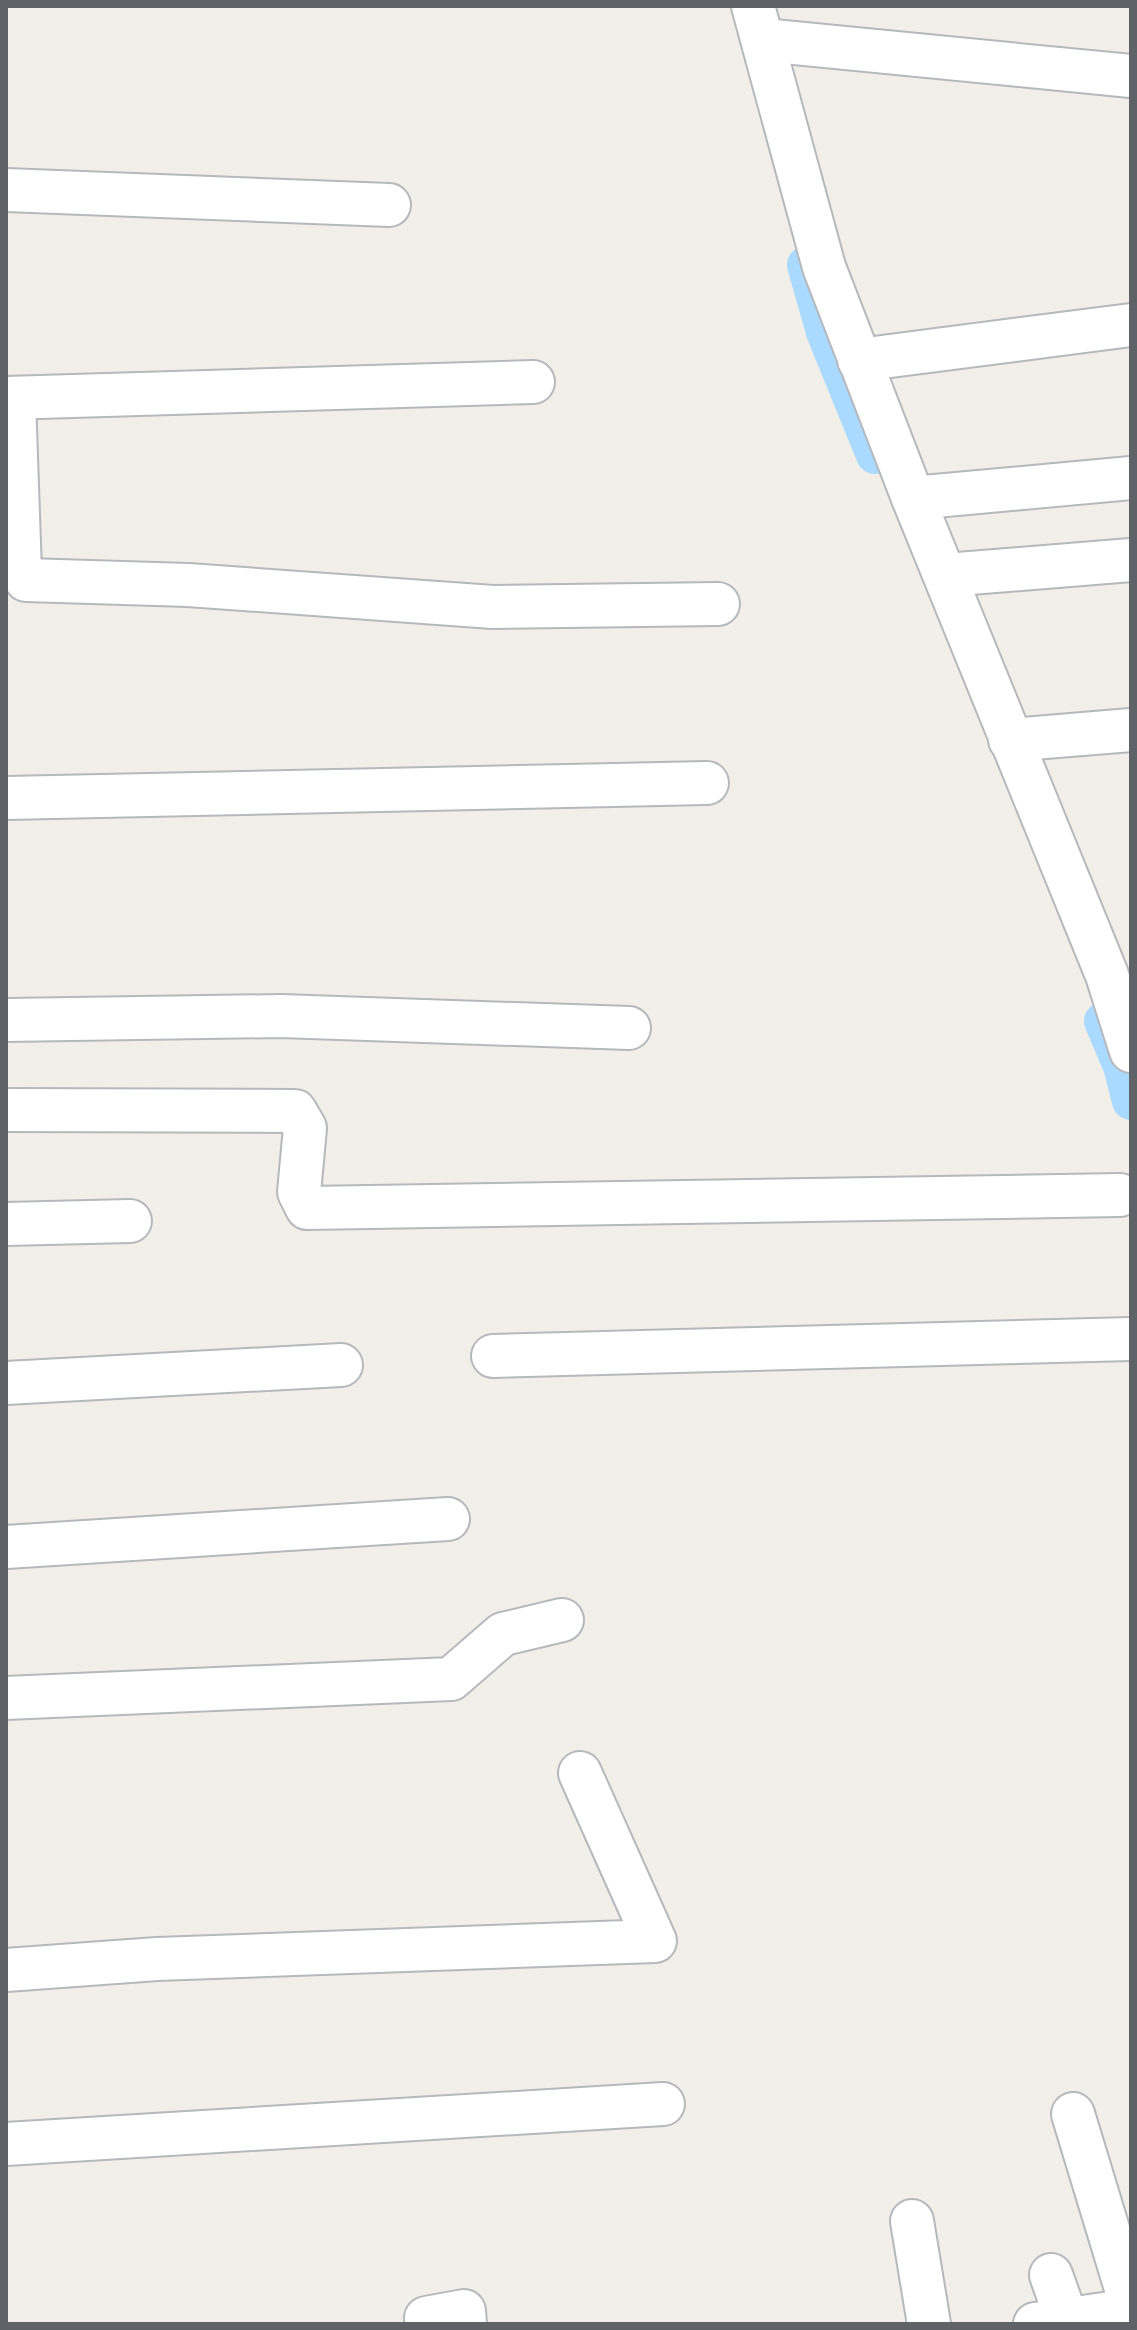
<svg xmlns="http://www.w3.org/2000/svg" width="1137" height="2330" font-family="Karla,sans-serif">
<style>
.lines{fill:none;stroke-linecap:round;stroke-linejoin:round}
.canal{stroke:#aadaff;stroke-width:38}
.street-casing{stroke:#b5b8bc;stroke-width:46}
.street{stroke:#fff;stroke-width:42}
</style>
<rect width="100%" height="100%" fill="#f1efe8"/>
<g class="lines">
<g class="canal">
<path d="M806,265L825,332L875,455"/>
<path d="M1103,1021L1122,1066L1131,1101"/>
</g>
<g class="street-casing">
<g id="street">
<path d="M753,6L824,267L913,498L1107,975L1131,1051"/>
<path d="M763,40L1131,76"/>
<path d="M6,190L389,205"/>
<path d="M859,360L1131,325"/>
<path d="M6,398L533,382"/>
<path d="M14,399L20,572L26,580L188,585L493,607L718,604"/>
<path d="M913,498L1131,478"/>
<path d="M946,575L1131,560"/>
<path d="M1010,740L1131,730"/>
<path d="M6,798L707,783"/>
<path d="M6,1020L281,1016L629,1028"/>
<path d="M6,1110L295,1111L305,1128L299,1192L307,1208L1120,1195"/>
<path d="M6,1224L130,1221"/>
<path d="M493,1356L1131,1339"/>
<path d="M6,1383L341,1365"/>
<path d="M6,1547L448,1519"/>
<path d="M6,1698L451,1679L503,1634L562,1620"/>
<path d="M6,1970L157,1959L655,1941L580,1773"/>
<path d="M1073,2114L1131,2305"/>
<path d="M6,2144L663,2104"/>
<path d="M912,2221L929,2324"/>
<path d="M1051,2275L1067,2320"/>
<path d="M426,2318L464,2311L465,2324"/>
<path d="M1035,2324L1131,2310"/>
</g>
</g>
<use href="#street" class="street"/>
</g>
<rect width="1137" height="2330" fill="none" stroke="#5f6368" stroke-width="16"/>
</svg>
